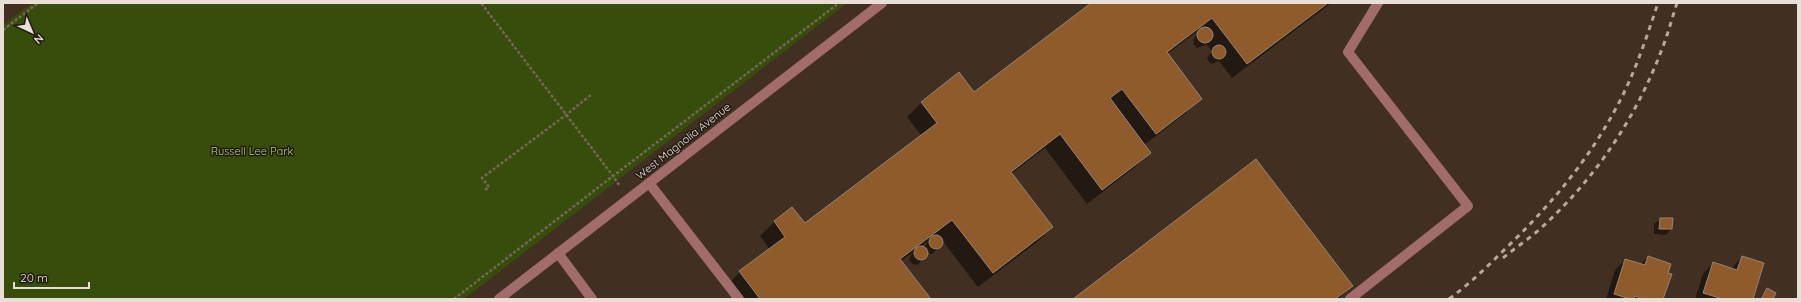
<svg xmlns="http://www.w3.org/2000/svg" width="1801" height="302" font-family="Quicksand,sans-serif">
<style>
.green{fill:#374d0c}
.shadow{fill:#0007;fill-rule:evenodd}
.building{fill:#8f5b2b;stroke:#988373}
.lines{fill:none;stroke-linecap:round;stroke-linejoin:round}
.path{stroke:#75665a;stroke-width:2.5;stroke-dasharray:3 2;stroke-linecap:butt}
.minor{stroke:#a16c6a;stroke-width:10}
.rail{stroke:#b5a99e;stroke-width:3;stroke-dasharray:5 5;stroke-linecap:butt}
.labels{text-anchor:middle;stroke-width:3;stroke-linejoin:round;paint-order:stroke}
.street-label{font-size:11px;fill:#eadfd6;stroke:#221a13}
.park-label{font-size:11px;fill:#aace75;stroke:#221a13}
</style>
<rect width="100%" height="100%" fill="#413022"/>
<path class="green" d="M32,3H847L464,299H3V25Z"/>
<g class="shadow">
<path d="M1093,3H1331L1232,78L1219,61L1212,64L1208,61L1207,58L1212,51L1206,44L1203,46L1197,48L1194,45L1193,40L1199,32L1198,31L1167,54L1200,98L1186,113L1144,145L1150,153L1135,167L1087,204L1045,148L1011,174L1052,227L1037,242L978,287L941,239L942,244L932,254L927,253V256L917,265L912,264L909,260L912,253L901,261L930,299H734L725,287L740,272L770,250L760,236L774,222L792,208L805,225L922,136L907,117L922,102L974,93ZM937,234L941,239L935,235ZM928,241L924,248L920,247Z"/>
<path d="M1660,219L1671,229L1666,235L1654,234V224Z"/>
<path d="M1648,257L1662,299H1606L1615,270L1625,260L1640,265Z"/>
<path d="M1742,257L1752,299H1695L1703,274L1713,263L1731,269Z"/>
<path d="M1352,285L1338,299H1074Z"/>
<path d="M1767,289L1772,299H1760L1762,295Z"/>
</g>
<g class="building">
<path d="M1091,3H1328L1247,64L1212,18L1167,52L1202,99L1156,134L1122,89L1110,98L1151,153L1102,190L1060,134L1011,172L1053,227L993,273L952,220L900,259L931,299H760L739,271L785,237L774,221L792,207L805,223L937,123L921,102L959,72L974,92Z"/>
<circle cx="1205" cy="35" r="8"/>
<circle cx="1219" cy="52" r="7"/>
<path d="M1256,159L1353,286L1335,299H1073Z"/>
<path d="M1660,218H1673L1672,229H1659Z"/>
<circle cx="936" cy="242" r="7"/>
<circle cx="921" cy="253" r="7"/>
<path d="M1648,256L1671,264L1668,273L1672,274L1663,299H1643L1635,296L1634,299H1630L1614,294L1625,259L1645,265Z"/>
<path d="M1742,256L1764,263L1753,299H1723L1703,293L1713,262L1737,270Z"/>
<path d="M1767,288L1776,293L1773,299H1761Z"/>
</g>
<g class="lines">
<g class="path">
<path d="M3,30L38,3"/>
<path d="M619,185L613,176L839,3"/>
<path d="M485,190L489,187L482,178L566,115L592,94"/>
<path d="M454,299L613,176L481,3"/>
</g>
<g class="minor">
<path d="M649,183L739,299"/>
<path d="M558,253L592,299"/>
<path d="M499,299L882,3"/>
<path d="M1350,299L1468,206L1348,52L1378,3"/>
</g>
<g class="rail">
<path d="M1503,258C1515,248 1529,239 1541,228C1595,179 1636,118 1662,49C1668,34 1672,18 1677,3"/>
<path d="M1449,299C1468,285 1485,269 1502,252C1546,210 1586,164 1615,110C1634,76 1646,39 1658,3"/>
</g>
</g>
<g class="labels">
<g class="street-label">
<text transform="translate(683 141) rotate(-38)" y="4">West Magnolia Avenue</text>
</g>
<g class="park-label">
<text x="252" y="155">Russell Lee Park</text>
</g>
</g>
<rect width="1801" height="302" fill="none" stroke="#eadfd6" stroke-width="8"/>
<g transform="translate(32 32) rotate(136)" stroke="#221a13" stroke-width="3" paint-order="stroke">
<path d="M0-3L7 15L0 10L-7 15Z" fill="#eadfd6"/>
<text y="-6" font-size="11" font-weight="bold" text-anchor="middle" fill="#eadfd6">N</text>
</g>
<path d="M14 282v6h75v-6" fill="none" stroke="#eadfd6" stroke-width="2"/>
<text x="20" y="282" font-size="12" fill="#eadfd6" stroke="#221a13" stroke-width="3" paint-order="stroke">20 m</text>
</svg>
